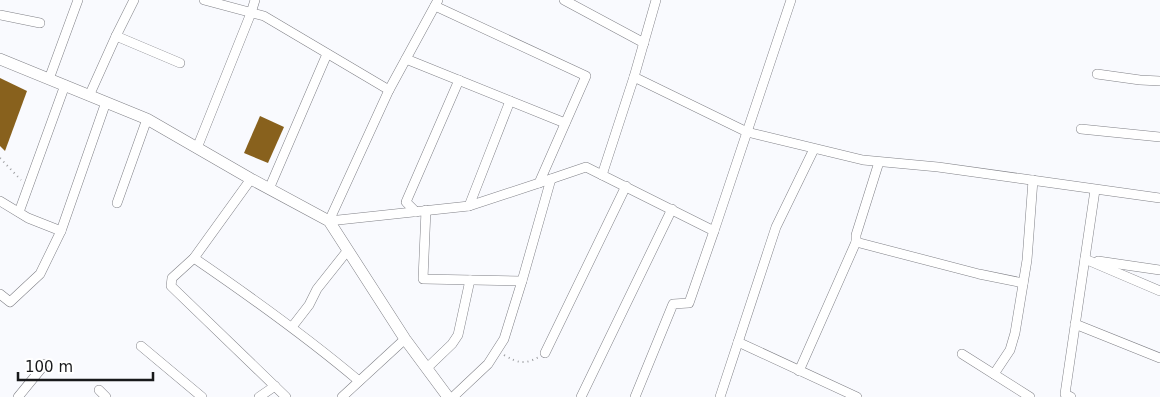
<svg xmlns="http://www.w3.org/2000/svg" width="1160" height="397" font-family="'DejaVu Sans',sans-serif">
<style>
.building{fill:#88611d}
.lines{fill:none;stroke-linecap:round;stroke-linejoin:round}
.minor-casing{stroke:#808187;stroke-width:10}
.tertiary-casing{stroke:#808187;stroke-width:12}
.path{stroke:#9e9fa2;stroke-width:2;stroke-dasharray:1 4;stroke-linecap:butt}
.minor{stroke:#fff;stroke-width:9}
.tertiary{stroke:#fff;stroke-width:11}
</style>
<rect width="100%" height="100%" fill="#f9fafe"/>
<g class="building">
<path d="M0,78L27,91L5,151L0,146Z"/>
<path d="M260,116L284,127L268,163L244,153Z"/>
</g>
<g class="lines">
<g class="minor-casing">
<g id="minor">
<path d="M204,0L264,16L389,90L329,221"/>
<path d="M564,0L644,43"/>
<path d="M0,15L40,23"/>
<path d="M116,36L180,63"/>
<path d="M406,59L565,123"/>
<path d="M1097,74L1140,80L1160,81"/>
<path d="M634,77L656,0"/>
<path d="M49,79L78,0"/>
<path d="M389,90L438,0"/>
<path d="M89,96L116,36L134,0"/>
<path d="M1081,129L1160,137"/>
<path d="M197,148L251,13L255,0"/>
<path d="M602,175L634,77L747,132L863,160L938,167L1160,198"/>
<path d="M251,179L194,258L172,278L171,286L286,397"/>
<path d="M539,183L586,167L714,231L791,0"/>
<path d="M269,189L327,54"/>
<path d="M0,201L28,218L61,231"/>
<path d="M117,203L147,119"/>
<path d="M469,206L510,101"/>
<path d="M426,210L423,279L522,281"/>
<path d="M19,212L65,85"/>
<path d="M416,212L406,202L459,80"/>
<path d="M329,221L469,206L539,183L586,76L435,6"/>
<path d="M856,242L979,274L1023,283"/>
<path d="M194,258C251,297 307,337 359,381"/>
<path d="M1085,259L1160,291"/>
<path d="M1098,261L1160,270"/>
<path d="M0,294L10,302L40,274L61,231L106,102"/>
<path d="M1075,324L1160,358"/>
<path d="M292,327L309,305L317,289L348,250"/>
<path d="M738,342L857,397"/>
<path d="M141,346L202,397"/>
<path d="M545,353L626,186"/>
<path d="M962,354L1030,397"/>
<path d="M427,368L452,344L458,335L470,280"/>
<path d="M799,371L856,242V235L879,162"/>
<path d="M994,374L1010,350L1015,333L1027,260L1033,180"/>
<path d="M99,390L106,397"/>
<path d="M18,397L45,364"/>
<path d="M259,397L275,386"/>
<path d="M342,397L405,339"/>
<path d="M453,397L488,364L504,339L522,281L551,179"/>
<path d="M581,397L672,209"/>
<path d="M635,397L673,304L689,303L714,231"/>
<path d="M720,397L776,227L814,149"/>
<path d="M1071,397L1065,394L1095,190"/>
</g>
</g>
<g class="tertiary-casing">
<path id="tertiary" d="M0,59L147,119L251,179L329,221L405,339L448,397"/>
</g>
<g class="path">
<path d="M0,158L21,180"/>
<path d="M504,355C518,363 524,365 539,357"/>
</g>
<use href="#minor" class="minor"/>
<use href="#tertiary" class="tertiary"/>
</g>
<path d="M18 372v8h135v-8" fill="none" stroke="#18191b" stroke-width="2.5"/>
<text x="25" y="372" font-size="15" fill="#18191b" stroke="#ffffff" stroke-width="4" paint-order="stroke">100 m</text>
</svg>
